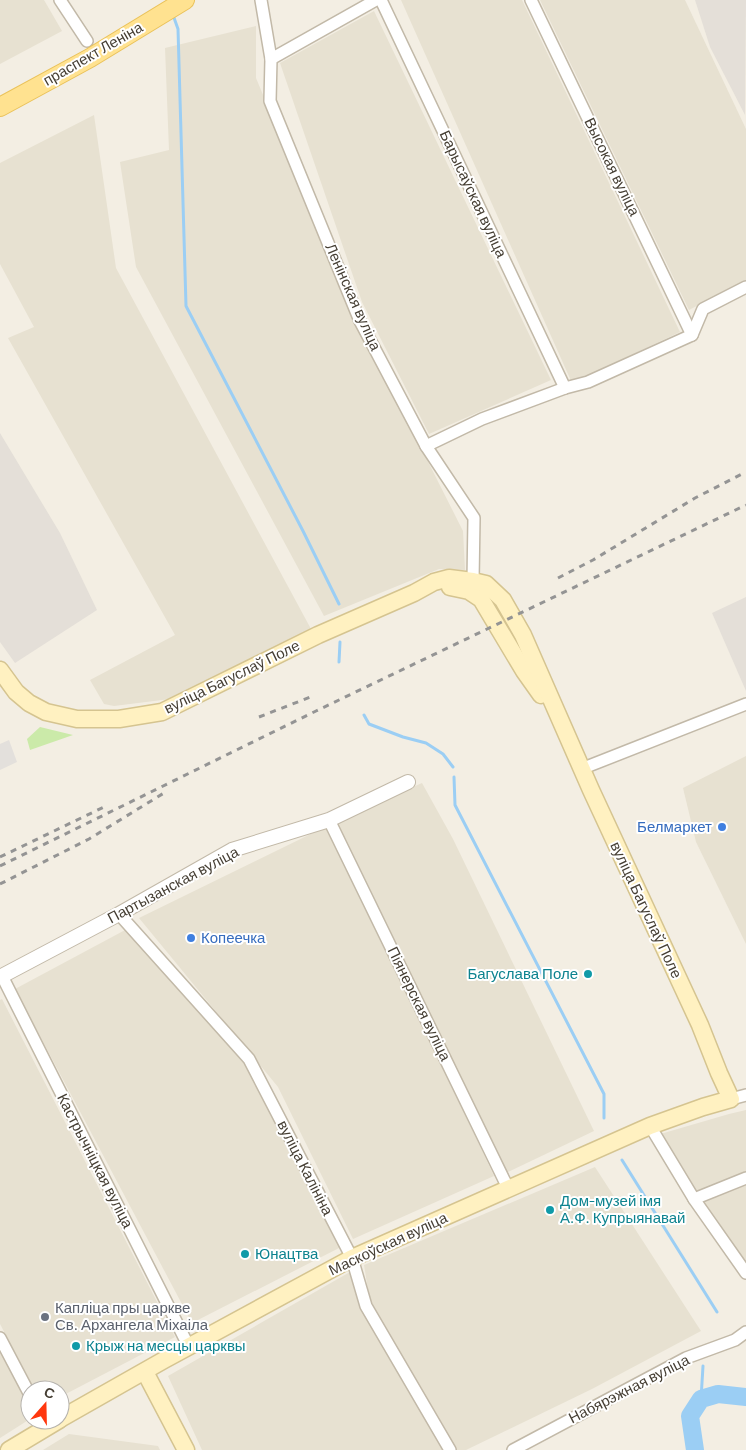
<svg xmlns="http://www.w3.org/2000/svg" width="746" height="1450" font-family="Barlow,sans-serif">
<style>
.residential{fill:#e7e1d1}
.industrial{fill:#e4dfd8}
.green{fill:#cbeaa9}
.parking{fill:#e3e0dc}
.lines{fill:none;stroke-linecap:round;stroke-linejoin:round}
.stream{stroke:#9bcef4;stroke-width:3}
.river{stroke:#9bcef4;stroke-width:18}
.minor-casing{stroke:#c2b9a8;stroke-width:14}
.tertiary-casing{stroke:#c2b9a8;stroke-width:16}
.secondary-casing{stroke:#d5c490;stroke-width:19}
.primary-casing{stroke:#eac25a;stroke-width:20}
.minor{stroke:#fff;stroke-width:11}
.tertiary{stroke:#fff;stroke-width:14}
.secondary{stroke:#fff1c1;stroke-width:16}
.primary{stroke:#ffe290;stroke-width:18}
.rail{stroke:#949494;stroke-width:3;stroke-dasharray:6 6;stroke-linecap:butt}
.shop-dot{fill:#3f7fe0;stroke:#fff;stroke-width:2}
.culture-dot{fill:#0f9aa8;stroke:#fff;stroke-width:2}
.worship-dot{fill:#6b7280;stroke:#fff;stroke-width:2}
.labels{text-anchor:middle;stroke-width:4;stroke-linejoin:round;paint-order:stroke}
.street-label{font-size:15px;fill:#453e33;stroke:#fff}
.shop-label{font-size:15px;fill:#366cbe;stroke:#fff;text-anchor:end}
.culture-label{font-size:15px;fill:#0d838f;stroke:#fff;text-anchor:start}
.worship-label{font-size:15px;fill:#5b616d;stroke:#fff;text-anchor:start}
</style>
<rect width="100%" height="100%" fill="#f3eee3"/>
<g class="residential">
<path d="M0,0H44L62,31L0,64Z"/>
<path d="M401,0H522L680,332L572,383Z"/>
<path d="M540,0H685L746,129V280L689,310Z"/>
<path d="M374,11L551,380L429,434L362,302L280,63Z"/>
<path d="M256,26V78L358,323L463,531L465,570L439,569L324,616L136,267L120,162L169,150L165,48Z"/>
<path d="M94,115L116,268L311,629L170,699L114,706L104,704L90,680L175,635L8,338L34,327L0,264V163Z"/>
<path d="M746,756V944L696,842L683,788Z"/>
<path d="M422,783L453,839L594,1131L506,1173L334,822Z"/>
<path d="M325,827L412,1002L494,1176L353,1239L278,1087L139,918Z"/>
<path d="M127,929L246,1063L341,1247L192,1323L15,989Z"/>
<path d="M2,999L175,1337L60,1397V1390H35L0,1324V1000Z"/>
<path d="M746,1110V1178L696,1199L657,1135L729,1114Z"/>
<path d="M595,1167L701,1331L592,1389L466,1450H457L383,1327L369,1296L364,1265Z"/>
<path d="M746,1183V1267L703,1201Z"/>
<path d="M350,1272L366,1310L404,1383L445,1450H202L168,1376Z"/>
<path d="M0,1350L30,1406V1419L0,1438Z"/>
<path d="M69,1434L158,1446L160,1450H43Z"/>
</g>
<g class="industrial">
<path d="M695,0H746L745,115L710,47Z"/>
<path d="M0,433L60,533L97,610L15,663L0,642Z"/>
<path d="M746,597V691L712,613Z"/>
</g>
<path class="green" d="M40,727L73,735L30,750L27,739Z"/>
<path class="parking" d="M9,740L17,762L0,770V744Z"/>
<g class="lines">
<g class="stream">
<path d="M173,15L178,29L186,306L303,531L339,604"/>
<path d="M339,662L340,642"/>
<path d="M364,715L369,724L403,737L426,743L443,754L453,767"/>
<path d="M454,777L455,805L604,1094V1118"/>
<path d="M622,1160L717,1312"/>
<path d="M701,1399L703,1366"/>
</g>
<path class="river" d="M695,1450L690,1416L701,1399L718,1394L746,1397"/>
<g class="minor-casing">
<g id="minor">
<path d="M60,0L87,41"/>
<path d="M261,0L271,59L270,101L360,321L426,446L474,518L473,581"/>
<path d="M381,0L565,388"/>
<path d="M531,0L692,335"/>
<path d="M271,59L376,0"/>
<path d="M426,446L482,419L565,388L588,382L692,335L703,309L746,287"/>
<path d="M581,769L746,704"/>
<path d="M329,820L509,1190"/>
<path d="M119,914L249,1059L352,1258L366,1306L450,1450"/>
<path d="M2,976L189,1347"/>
<path d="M731,1099L746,1095"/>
<path d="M650,1126L694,1199L746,1273"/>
<path d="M694,1199L746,1178"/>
<path d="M0,1338L30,1395"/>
<path d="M513,1450L686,1358L735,1340L746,1332"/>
</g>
</g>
<g class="tertiary-casing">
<path id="tertiary" d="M0,977L119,914L232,850L329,820L408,782"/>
</g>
<g class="secondary-casing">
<g id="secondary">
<path d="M450,587L469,591L481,599L524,671L541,695"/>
<path d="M0,670L16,692L29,703L46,712L77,719H119L162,712L318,635L414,593L434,582L449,578L473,581L486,584L503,600L523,635L591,790L700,1025L719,1073L731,1099L703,1107L650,1126L352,1258L164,1360L60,1419"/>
<path d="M145,1372L186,1450"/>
<path d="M9,1450L59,1420"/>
</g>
</g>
<g class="primary-casing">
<path id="primary" d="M0,107L90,58L185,0"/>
</g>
<use href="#minor" class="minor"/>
<use href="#tertiary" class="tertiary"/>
<use href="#secondary" class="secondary"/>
<use href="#primary" class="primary"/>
<g class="rail">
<path d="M558,578L593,560L695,498L746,472"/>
<path d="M259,717L313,696"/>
<path d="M0,857L106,806"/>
<path d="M0,866L316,711L746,505"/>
<path d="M0,884L89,839L164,793"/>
</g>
</g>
<g class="shop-dot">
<circle cx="722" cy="827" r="5"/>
<circle cx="191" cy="938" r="5"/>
</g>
<g class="culture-dot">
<circle cx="588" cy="974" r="5"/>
<circle cx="550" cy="1210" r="5"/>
<circle cx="245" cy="1254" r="5"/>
<circle cx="76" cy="1346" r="5"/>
</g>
<circle class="worship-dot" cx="45" cy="1317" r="5"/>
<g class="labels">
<g class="street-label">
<text transform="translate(93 54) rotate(-30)" y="5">праспект Леніна</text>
<text transform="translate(612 167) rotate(64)" y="5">Высокая вуліца</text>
<text transform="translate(473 194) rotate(65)" y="5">Барысаўская вуліца</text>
<text transform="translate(353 297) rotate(66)" y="5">Ленінская вуліца</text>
<text transform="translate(232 677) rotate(-26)" y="5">вуліца Багуслаў Поле</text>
<text transform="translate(173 885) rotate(-28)" y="5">Партызанская вуліца</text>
<text transform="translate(646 910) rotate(65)" y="5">вуліца Багуслаў Поле</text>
<text transform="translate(419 1004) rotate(64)" y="5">Піянерская вуліца</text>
<text transform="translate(95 1161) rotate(63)" y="5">Кастрычніцкая вуліца</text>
<text transform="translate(305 1168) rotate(63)" y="5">вуліца Калініна</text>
<text transform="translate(388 1244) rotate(-25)" y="5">Маскоўская вуліца</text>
<text transform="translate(629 1389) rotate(-27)" y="5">Набярэжная вуліца</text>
</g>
<g class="shop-label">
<text x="712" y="832">Белмаркет</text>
<text x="201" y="943" text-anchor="start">Копеечка</text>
</g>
<g class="culture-label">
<text x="578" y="979" text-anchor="end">Багуслава Поле</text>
<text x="560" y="1206">Дом-музей імя<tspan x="560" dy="17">А.Ф. Купрыянавай</tspan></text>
<text x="255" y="1259">Юнацтва</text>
<text x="86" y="1351">Крыж на месцы царквы</text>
</g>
<g class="worship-label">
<text x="55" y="1313">Капліца пры царкве<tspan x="55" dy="17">Св. Архангела Міхаіла</tspan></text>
</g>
</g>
<g transform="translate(45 1405) rotate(20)"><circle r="24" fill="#ffffff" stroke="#b5b2ad"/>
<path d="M0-4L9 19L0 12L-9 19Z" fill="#ff370e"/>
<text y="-8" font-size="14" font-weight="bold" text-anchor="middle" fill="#453e33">С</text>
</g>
</svg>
